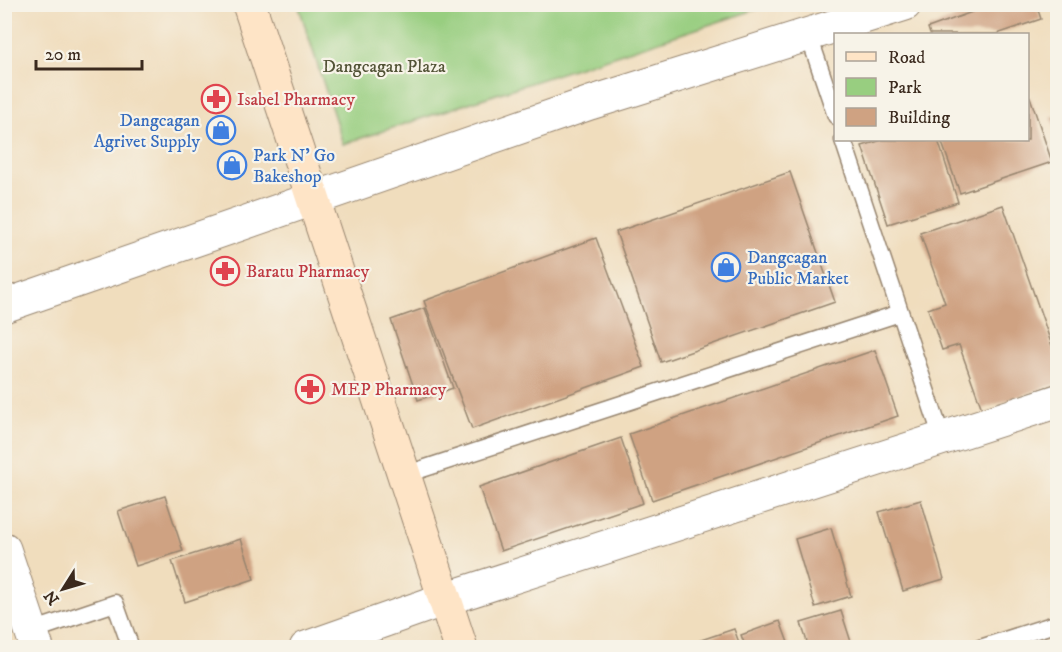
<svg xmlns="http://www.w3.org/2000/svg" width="1062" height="652" font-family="'IM FELL DW Pica',serif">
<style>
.green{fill:#98ce80;stroke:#6a7c4f;stroke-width:1.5}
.building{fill:#cfa282}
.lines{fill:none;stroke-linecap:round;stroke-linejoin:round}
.lane-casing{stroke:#96846e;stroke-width:19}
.street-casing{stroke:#96846e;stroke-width:35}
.secondary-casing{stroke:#96846e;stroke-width:35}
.lane{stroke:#fff;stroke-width:16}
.street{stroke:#fff;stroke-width:33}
.secondary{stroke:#fee4c6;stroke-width:33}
.labels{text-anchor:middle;stroke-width:4.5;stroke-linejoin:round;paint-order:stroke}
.park-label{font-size:18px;fill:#525336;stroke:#f7f3e8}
.health-label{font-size:18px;fill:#be3a42;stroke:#f7f3e8;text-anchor:start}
.shop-label{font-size:18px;fill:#366cbe;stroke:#f7f3e8;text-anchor:start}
</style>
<rect width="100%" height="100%" fill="#f7f3e8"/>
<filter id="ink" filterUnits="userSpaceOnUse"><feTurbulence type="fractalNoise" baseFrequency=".0167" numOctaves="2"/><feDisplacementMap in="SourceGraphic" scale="12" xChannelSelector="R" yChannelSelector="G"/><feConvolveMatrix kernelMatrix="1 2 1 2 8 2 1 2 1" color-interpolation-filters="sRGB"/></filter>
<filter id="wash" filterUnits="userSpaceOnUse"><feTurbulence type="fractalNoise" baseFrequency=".008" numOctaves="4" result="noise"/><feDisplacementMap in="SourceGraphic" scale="24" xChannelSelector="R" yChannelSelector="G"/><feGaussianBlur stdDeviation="1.35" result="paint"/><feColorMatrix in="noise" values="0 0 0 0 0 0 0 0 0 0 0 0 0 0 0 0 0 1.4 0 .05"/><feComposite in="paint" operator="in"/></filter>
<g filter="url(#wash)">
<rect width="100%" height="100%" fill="#f0ddbd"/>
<path class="green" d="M298,4H770V5L343,144Z"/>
<g id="blocks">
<g class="building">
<path d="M994,4H1036L1041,19L997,34H930L928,28Z"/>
<path d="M1030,97L1052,162L960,193L941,140H1028V98Z"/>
<path d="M1058,115V134H1057L1051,117Z"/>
<path d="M882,140H938L958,202L888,224L862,146Z"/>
<path d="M790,172L835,302L661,362L616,232Z"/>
<path d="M1003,205L1058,363V383L982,409L959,345L942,350L928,309L945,303L920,233Z"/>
<path d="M596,238L644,367L472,429L424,301Z"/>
<path d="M425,308L453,388L418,400L391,320Z"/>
<path d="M875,350L898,416L652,500L629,434Z"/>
<path d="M621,438L643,503L501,551L479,487Z"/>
<path d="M165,496L183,551L136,566L118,511Z"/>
<path d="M921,500L944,579L903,591L879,512Z"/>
<path d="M831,528L851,596L815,607L795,539Z"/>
<path d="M241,539L254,579L185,602L172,561Z"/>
<path d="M841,611L853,648H809L801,623Z"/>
<path d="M780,621L790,648H746L741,635Z"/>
<path d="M734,629L741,648H681L680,647Z"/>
</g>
</g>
</g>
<g filter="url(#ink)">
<use href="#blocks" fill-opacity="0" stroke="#96846e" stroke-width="1.5"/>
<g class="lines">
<g class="lane-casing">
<g id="lane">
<path d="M809,36L836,116"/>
<path d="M843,140L942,438"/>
<path d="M404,475L900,313"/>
<path d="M32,631L115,603L131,648"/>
<path d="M980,648L1058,623"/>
</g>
</g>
<g class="street-casing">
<g id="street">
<path d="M4,306L590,103L905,4"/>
<path d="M4,549L37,648"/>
<path d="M306,648L445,599L1058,401"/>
</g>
</g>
<g class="secondary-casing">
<path id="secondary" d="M249,4L461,648"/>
</g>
<use href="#lane" class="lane"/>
<use href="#street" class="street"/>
<use href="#secondary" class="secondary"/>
</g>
</g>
<defs>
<g id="pharmacy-ring" transform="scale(1.5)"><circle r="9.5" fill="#f7f3e8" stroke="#e0444e" stroke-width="1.5"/><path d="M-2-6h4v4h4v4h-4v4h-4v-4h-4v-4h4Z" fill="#e0444e"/></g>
<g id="shop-ring" transform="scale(1.5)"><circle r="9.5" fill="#f7f3e8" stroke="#3f7fe0" stroke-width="1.5"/><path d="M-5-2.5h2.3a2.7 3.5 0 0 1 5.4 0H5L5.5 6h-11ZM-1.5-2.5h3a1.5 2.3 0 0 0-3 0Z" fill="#3f7fe0"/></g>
</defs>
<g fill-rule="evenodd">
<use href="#pharmacy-ring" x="216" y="99"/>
<use href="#shop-ring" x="221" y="130"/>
<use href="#shop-ring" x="232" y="165"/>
<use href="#shop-ring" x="726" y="267"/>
<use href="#pharmacy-ring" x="225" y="271"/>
<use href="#pharmacy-ring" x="310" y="389"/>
</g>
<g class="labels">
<g class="park-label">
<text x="384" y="72">Dangcagan Plaza</text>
</g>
<g class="health-label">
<text x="237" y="105">Isabel Pharmacy</text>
<text x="246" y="277">Baratu Pharmacy</text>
<text x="331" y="395">MEP Pharmacy</text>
</g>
<g class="shop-label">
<text x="200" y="126" text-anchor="end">Dangcagan<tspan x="200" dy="21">Agrivet Supply</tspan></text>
<text x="253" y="161">Park N' Go<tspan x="253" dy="21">Bakeshop</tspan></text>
<text x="747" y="263">Dangcagan<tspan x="747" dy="21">Public Market</tspan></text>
</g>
</g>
<rect width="1062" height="652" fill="none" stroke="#f7f3e8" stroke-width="24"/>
<rect x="834" y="33" width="195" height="108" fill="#f7f3e8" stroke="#aca397" stroke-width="1.5"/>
<rect x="846" y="52" width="30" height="9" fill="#fee4c6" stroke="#aca397" stroke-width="1.5"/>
<text x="888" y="63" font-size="18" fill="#3b2a1e">Road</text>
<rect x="846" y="78" width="30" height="18" fill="#98ce80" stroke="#aca397" stroke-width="1.5"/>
<text x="888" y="93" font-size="18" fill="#3b2a1e">Park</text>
<rect x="846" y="108" width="30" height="18" fill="#cfa282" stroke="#aca397" stroke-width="1.5"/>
<text x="888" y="123" font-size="18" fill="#3b2a1e">Building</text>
<g transform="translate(63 589) rotate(233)" stroke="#f7f3e8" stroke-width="4.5" paint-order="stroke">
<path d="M0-4.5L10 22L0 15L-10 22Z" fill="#3b2a1e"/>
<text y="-9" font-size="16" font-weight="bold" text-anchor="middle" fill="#3b2a1e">N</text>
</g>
<path d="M36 60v9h106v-9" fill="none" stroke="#3b2a1e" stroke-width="3"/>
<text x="45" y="60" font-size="18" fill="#3b2a1e" stroke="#f7f3e8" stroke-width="4.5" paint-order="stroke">20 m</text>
</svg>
